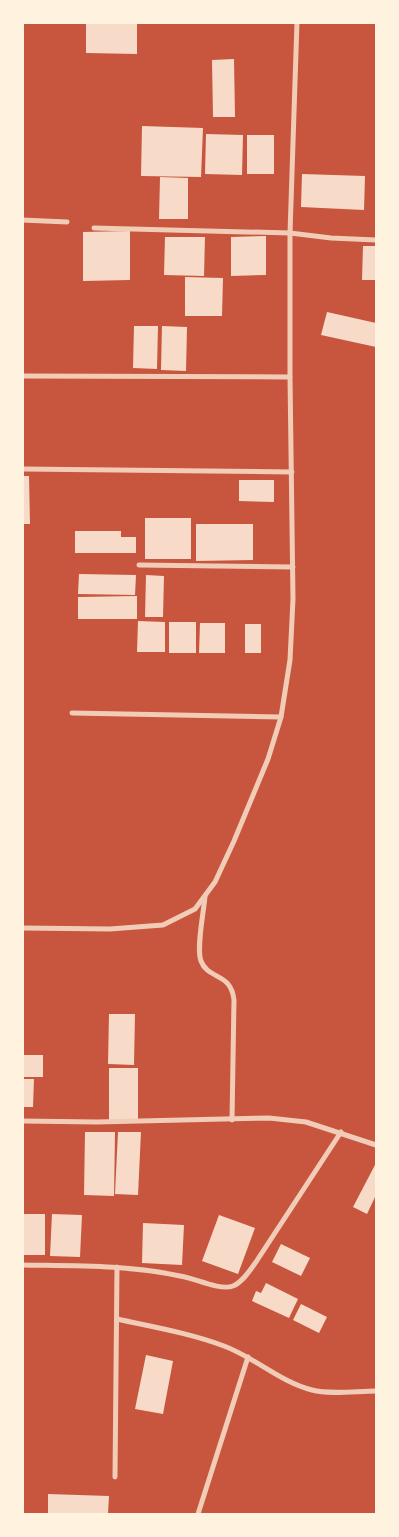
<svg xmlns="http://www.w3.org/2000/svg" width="399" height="1537" font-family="'Fira Sans',sans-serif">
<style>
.building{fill:#f7dbc8}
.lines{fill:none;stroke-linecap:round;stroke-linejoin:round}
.minor{stroke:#f1ccb7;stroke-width:5}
</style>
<rect width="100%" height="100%" fill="#c8553d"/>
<g class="building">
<path d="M86,22H137V54L86,53Z"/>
<path d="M234,59L235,117H213L212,60Z"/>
<path d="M142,126L203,128L201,177L141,176Z"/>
<path d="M206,134L243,135L242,175L205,174Z"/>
<rect x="247" y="135" width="27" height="39"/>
<path d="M302,174L365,176L364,210L301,207Z"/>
<path d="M160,177L188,178V219H159Z"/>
<path d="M130,231V280L83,281V232Z"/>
<path d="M266,236V275L231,276V237Z"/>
<path d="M165,237H205L204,276L164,275Z"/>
<path d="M363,246H376V280H362Z"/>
<path d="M185,277L223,278L222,316H185Z"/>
<path d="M327,312L376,323V347L321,335Z"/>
<path d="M134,326H158L157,369L133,368Z"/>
<path d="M162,326L187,327L186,371L161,370Z"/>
<path d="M22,476H29L30,524H22Z"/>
<path d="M239,480H274V502L239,501Z"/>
<rect x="145" y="518" width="46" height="41"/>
<path d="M196,524H253V560L196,561Z"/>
<path d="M75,531H121V537H136V553H75Z"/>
<path d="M79,574L136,575L135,595L78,594Z"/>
<path d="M146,575L164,576L163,617H145Z"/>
<path d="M137,596V619H78V597Z"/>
<path d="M138,621L165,622V652H137Z"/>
<rect x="169" y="622" width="27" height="31"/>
<path d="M200,623H225V653H199Z"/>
<rect x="245" y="624" width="16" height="29"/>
<path d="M109,1014H135L134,1065L108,1064Z"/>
<rect x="22" y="1055" width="21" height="22"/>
<rect x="109" y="1068" width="29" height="53"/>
<path d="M22,1079H34L33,1107H22Z"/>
<path d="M85,1132H115L114,1196L84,1195Z"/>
<path d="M118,1132H141L138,1195L115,1194Z"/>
<path d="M376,1163V1195L367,1214L353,1207Z"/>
<rect x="22" y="1214" width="23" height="41"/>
<path d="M52,1214L82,1215L80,1257L50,1256Z"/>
<path d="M219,1215L255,1228L238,1274L202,1261Z"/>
<path d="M143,1223L184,1225L182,1265L142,1263Z"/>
<path d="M281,1244L310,1258L301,1276L272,1262Z"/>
<path d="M266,1283L298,1299L289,1318L252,1301L256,1291L261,1293Z"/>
<path d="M301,1304L327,1317L319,1333L293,1320Z"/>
<path d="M146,1355L173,1361L163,1414L135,1409Z"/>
<path d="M48,1494L109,1496L108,1514H48Z"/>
</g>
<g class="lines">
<g class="minor">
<path d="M22,220L67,222"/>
<path d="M94,228L290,233L331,238L376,240"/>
<path d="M22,376L290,377"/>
<path d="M22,469L292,472"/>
<path d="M139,565L293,567"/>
<path d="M72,713L281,717"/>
<path d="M205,896C204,911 196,948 201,961C208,980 231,972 234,1000L232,1120"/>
<path d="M22,928L110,929L163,925L195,909L215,882L234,841L268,759L281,717L290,660L293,599L290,377V233L297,22"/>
<path d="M22,1121L97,1122L269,1118L306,1122L376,1145"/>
<path d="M22,1265C75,1266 129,1265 180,1276C194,1278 220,1291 233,1286C243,1282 250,1270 256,1262L341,1132"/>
<path d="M117,1319C153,1327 189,1333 224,1346C254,1357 280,1382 312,1390C330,1395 357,1391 376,1391"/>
<path d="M115,1477L117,1267"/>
<path d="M198,1514L248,1357"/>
</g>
</g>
<rect width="399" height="1537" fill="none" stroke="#fff3e0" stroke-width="48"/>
</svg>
